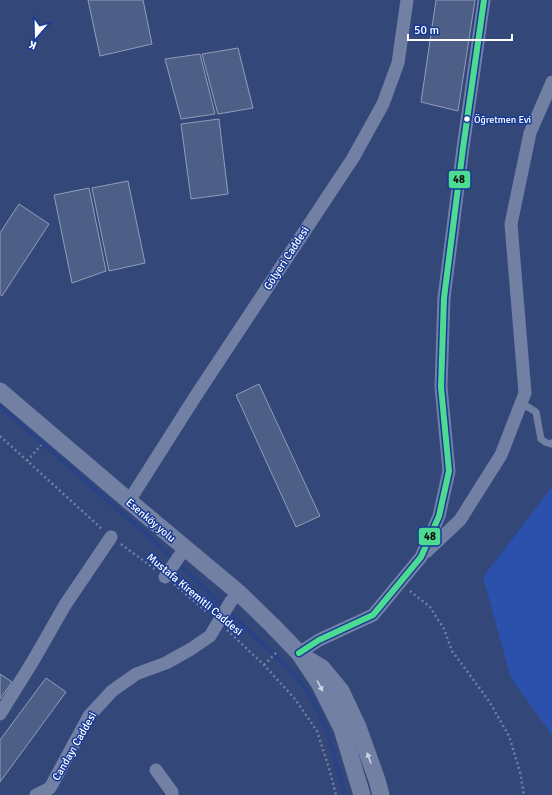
<svg xmlns="http://www.w3.org/2000/svg" width="552" height="795" font-family="Signika,sans-serif">
<style>
.green{fill:#2b51ad}
.lines{fill:none;stroke-linecap:round;stroke-linejoin:round}
.stream{stroke:#2a4387;stroke-width:4}
.building{fill:#4e5f87;stroke:#919db9}
.path{stroke:#7280a4;stroke-width:2.5;stroke-dasharray:2 3;stroke-linecap:butt}
.service{stroke:#7280a4;stroke-width:7}
.minor{stroke:#7280a4;stroke-width:13}
.tertiary{stroke:#7280a4;stroke-width:17}
.bus-1-casing{stroke:#163a96;stroke-width:9}
.bus-1{stroke:#4ddb92;stroke-width:6}
.oneway{fill:#ced3df}
.bus-dot{fill:#fff;stroke:#163a96;stroke-width:1.5}
.labels{text-anchor:middle;stroke-width:3;stroke-linejoin:round;paint-order:stroke}
.bus-label{font-size:10px;fill:#fff;stroke:#163a96;text-anchor:start}
.street-label{font-size:11px;fill:#fff;stroke:#163a96}
.line-badge{stroke:#163a96;stroke-width:1.5}
.pale-badge-label{font-size:11px;text-anchor:middle;font-weight:bold;fill:#111}
</style>
<rect width="100%" height="100%" fill="#334779"/>
<path class="green" d="M552,487V735L511,678L483,577Z"/>
<g class="lines">
<path class="stream" d="M0,406L152,539L285,665L303,685L314,702L329,737L345,795"/>
</g>
<g class="building">
<path d="M88,0H143L152,44L100,56Z"/>
<path d="M436,0H475L458,111L421,102Z"/>
<path d="M238,48L253,108L218,114L202,54Z"/>
<path d="M200,54L215,114L181,119L165,59Z"/>
<path d="M219,119L228,194L191,199L181,124Z"/>
<path d="M128,181L145,263L109,271L92,188Z"/>
<path d="M89,188L106,271L72,283L54,195Z"/>
<path d="M19,204L49,224L2,296L0,294V233Z"/>
<path d="M259,384L320,516L296,527L236,395Z"/>
<path d="M0,674L12,682L0,699Z"/>
<path d="M46,678L66,692L0,782V740Z"/>
</g>
<g class="lines">
<g class="path">
<path d="M0,436L102,529"/>
<path d="M27,461L41,445"/>
<path d="M121,544L156,570"/>
<path d="M174,584L208,613"/>
<path d="M410,591L430,607L444,629L452,651L489,701L509,736L520,772L524,795"/>
<path d="M227,630L264,665L295,699L317,731L329,768L336,795"/>
<path d="M264,665L278,651"/>
</g>
<path class="service" d="M520,405L528,407L536,412L541,439L545,442L551,444L552,443"/>
<g class="minor">
<path d="M129,501L195,397L353,158L383,104L398,63L407,0"/>
<path d="M426,552L460,520L501,455L525,393L511,224L530,133L552,82"/>
<path d="M165,577L185,548"/>
<path d="M299,653L319,640L373,615L421,557L439,516L449,471L441,387L444,298L463,148L484,0"/>
<path d="M0,714L33,661L65,605L111,537"/>
<path d="M156,770L172,792V795"/>
<path d="M36,795L50,788L89,716L112,691L136,674L166,663L191,649L210,636L231,601L239,593"/>
</g>
<g class="tertiary">
<path d="M0,391L129,501L239,593L272,625L299,653L319,683L342,729L362,795"/>
<path d="M309,660L322,668L341,691L358,727L377,780L381,795"/>
</g>
<g class="bus-1-casing">
<path id="bus-1" d="M299,653L319,640L373,615L421,557L439,516L449,471L441,387L444,298L463,148L484,0"/>
</g>
<use href="#bus-1" class="bus-1"/>
</g>
<defs><path id="oneway-solid" d="M-6-.8H1V-3.2L6.5 0L1 3.2V.8H-6Z"/></defs>
<g class="oneway">
<use href="#oneway-solid" transform="translate(320 686) rotate(62)"/>
<use href="#oneway-solid" transform="translate(369 758) rotate(-110)"/>
</g>
<circle class="bus-dot" cx="467" cy="119" r="3.5"/>
<g class="labels">
<g class="bus-label">
<text x="474" y="123">Öğretmen Evi</text>
</g>
<g class="street-label">
<text transform="translate(286 258) rotate(-57)" y="4">Gölyeri Caddesi</text>
<text transform="translate(151 520) rotate(40)" y="4">Esenköy yolu</text>
<text transform="translate(195 594) rotate(40)" y="4">Mustafa Kiremitli Caddesi</text>
<text transform="translate(74 746) rotate(-60)" y="4">Candayı Caddesi</text>
</g>
</g>
<g class="line-badge">
<rect x="448" y="170" width="23" height="19" rx="4" fill="#4ddb92"/>
<rect x="418" y="527" width="23" height="19" rx="4" fill="#4ddb92"/>
</g>
<g class="pale-badge-label">
<text x="459" y="183">48</text>
<text x="430" y="540">48</text>
</g>
<g transform="translate(36 36) rotate(200)" stroke="#163a96" stroke-width="3" paint-order="stroke">
<path d="M0-3L7 15L0 10L-7 15Z" fill="#ffffff"/>
<text y="-6" font-size="11" font-weight="bold" text-anchor="middle" fill="#ffffff">K</text>
</g>
<path d="M408 34v6h104v-6" fill="none" stroke="#ffffff" stroke-width="2"/>
<text x="414" y="34" font-size="12" fill="#ffffff" stroke="#163a96" stroke-width="3" paint-order="stroke">50 m</text>
</svg>
